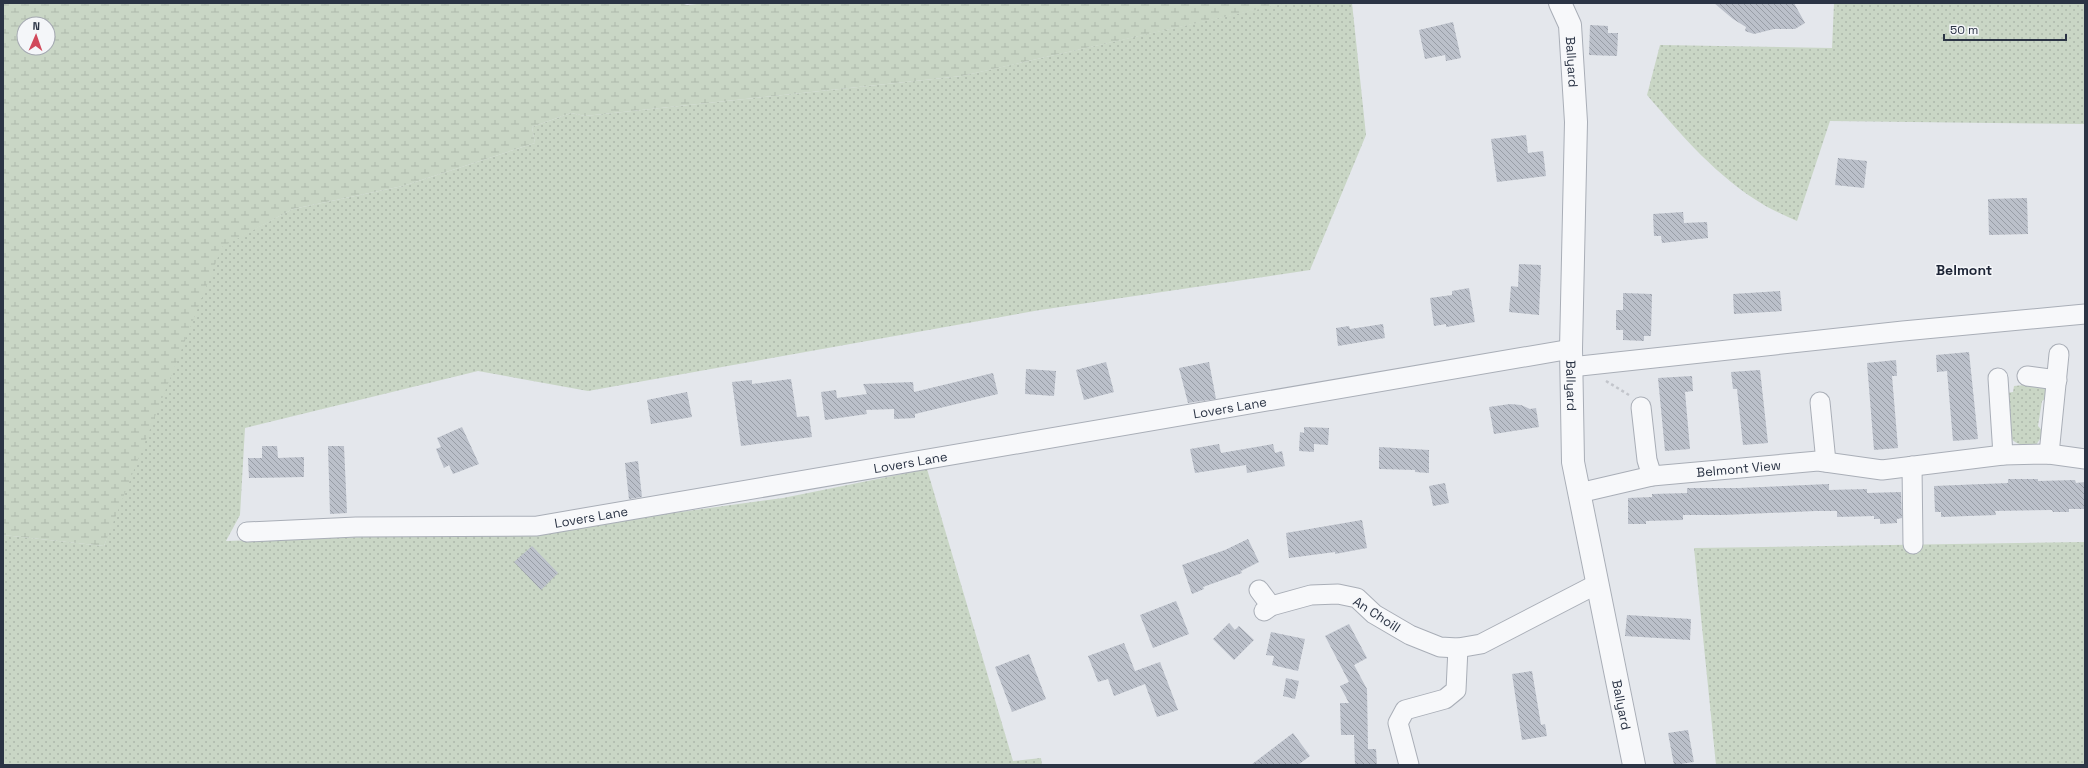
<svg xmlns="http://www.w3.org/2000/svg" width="2088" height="768" font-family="'Space Grotesk',sans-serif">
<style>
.grass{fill:url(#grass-dots)}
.wetland{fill:url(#wetland-marsh);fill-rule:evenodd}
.building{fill:url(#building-back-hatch)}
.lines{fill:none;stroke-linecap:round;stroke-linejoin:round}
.minor-casing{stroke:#a9aeb7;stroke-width:21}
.tertiary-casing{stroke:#a9aeb7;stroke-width:24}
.path{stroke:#c2c5cb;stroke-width:2.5;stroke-dasharray:3 3;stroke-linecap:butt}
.minor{stroke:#f7f8fa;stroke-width:19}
.tertiary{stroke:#f7f8fa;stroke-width:22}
.labels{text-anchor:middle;stroke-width:3;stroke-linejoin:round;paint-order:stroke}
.street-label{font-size:13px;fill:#2b3445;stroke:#f4f6f9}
.neighbourhood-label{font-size:14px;font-weight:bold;fill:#1d2536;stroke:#f4f6f9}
</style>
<defs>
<pattern id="grass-dots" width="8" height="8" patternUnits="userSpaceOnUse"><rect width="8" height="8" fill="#c9d6c5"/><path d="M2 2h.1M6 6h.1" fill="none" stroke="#adb8ab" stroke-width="1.8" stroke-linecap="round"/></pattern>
<pattern id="wetland-marsh" width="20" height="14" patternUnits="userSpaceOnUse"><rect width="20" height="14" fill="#c9d6c5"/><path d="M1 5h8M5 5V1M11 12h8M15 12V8" fill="none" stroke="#adb8ab"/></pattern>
<pattern id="building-back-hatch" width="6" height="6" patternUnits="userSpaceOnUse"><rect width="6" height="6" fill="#bbc0ca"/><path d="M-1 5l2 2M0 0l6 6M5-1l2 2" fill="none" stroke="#989da6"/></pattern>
</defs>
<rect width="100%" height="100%" fill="#e4e7ec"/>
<g class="grass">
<path d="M1284,3H1352L1366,135L1310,270L1040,310L588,391L478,371L245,428L240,515L226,541L532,532L783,498L927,469L1013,761L1041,758L1042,765H3V535L104,546L179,340L222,246L293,209L403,186L535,143L532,127L571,113L585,116L962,76Z"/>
<path d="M1834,3H2085V124L1830,121L1797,221C1786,216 1774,211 1764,205C1717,177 1682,136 1647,95L1660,45L1832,48Z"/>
<path d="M2024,379L2047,387V398L2042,401L2038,426L2044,433L2036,445C2025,445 2016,446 2010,437L2006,393L2013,392L2014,386L2024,385Z"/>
<path d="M2085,542V765H1716L1694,548Z"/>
</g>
<path class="wetland" d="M3,3H680L687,5L707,3H1287L962,76L585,116L571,113L532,127L535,143L403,186L293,209L222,247L104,546L3,535ZM24,24H48V48H24Z"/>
<g class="building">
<path d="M1714,3H1794L1805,23L1795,29H1774L1754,34L1745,31L1746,27L1733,19Z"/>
<path d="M1453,22L1461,58L1446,61L1445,55L1425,59L1419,30Z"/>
<path d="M1590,25L1608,26V33H1618L1617,56L1589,55Z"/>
<path d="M1526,135L1528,153L1543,151L1546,176L1497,182L1491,139Z"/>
<path d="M1838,158L1867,161L1864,188L1835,185Z"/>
<path d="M2027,198L2028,234L1989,235L1988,199Z"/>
<path d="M1683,212L1684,223L1707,222L1708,238L1662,243L1661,236H1654L1653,214Z"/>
<path d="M1519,264L1541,265L1539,315L1509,312L1511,286L1518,287Z"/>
<path d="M1469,288L1475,322L1446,327V324L1434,326L1430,298L1452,295V291Z"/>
<path d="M1780,291L1782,311L1734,314L1733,294Z"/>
<path d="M1623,293L1652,294L1651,336H1644V341L1623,340V330H1616V310H1623Z"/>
<path d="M1383,324L1385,338L1338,346L1336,328L1349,326L1350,329Z"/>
<path d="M1969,352L1978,439L1953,441L1947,371L1937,372L1936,355Z"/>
<path d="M1896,360L1897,376H1892L1898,448L1874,450L1867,363Z"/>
<path d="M1106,362L1114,392L1084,400L1076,370Z"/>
<path d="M1209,362L1216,399L1188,403L1179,368Z"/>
<path d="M1026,369L1056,371L1054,396L1025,394Z"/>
<path d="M1760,370L1768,443L1743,445L1737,389H1733L1731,372Z"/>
<path d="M993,373L998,394L915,414V418L894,419V409L866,410L867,414L825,420L821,392L836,390L837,398L867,394L863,384L913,382L914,392Z"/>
<path d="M1692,376L1693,391L1685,392L1690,449L1665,451L1658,378Z"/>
<path d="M791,379L797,417L809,416L812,437L741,446L732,382L752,380V384Z"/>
<path d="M687,392L692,417L651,424L647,400Z"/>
<path d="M1510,404L1521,405L1530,409L1536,408L1539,427L1494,434L1489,407Z"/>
<path d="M462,427L479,464L453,474L449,465L444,468L436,449L441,447L437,438Z"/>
<path d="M1304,427L1329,428L1328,445L1314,444V452L1299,451L1300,432L1304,433Z"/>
<path d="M1219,444L1221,453L1273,444L1275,453L1282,451L1285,466L1247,473L1246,465L1195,473L1190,449Z"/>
<path d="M262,446H277L278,458L304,457V477L249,478L248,458H262Z"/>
<path d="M328,446H344L347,513L330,514Z"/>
<path d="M1379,447L1429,450V473L1415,472V470L1379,469Z"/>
<path d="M638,461L642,497L629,499L625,463Z"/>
<path d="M2008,479H2038V481L2075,480L2076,483L2085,482V509H2069V512H2053L2052,510L1995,511L1996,515L1941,517V512H1935L1934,486L2008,483Z"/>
<path d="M1445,483L1449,503L1433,506L1429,486Z"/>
<path d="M1829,484V490L1867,489V493L1901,492L1902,518L1897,519V523L1880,524V519H1874V516L1837,517V511H1815L1724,515H1683V520L1646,521V524H1628V498L1652,497V494L1687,493V488H1739Z"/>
<path d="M1362,520L1367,548L1335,554V552L1289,558L1286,533Z"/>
<path d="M1248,539L1259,562L1241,571L1242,573L1203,587L1204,589L1192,594L1182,565L1225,550Z"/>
<path d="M532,546L558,573L541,590L514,562Z"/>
<path d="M1176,601L1189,634L1153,648L1140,615Z"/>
<path d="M1627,615L1691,619L1690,640L1625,636Z"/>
<path d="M1229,623L1235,630L1239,626L1254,640L1234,660L1213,639Z"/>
<path d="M1349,624L1367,658L1354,665L1367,689L1368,749H1376L1377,765H1355L1354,735H1341L1340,703H1349L1340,686L1349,682L1325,636Z"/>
<path d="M1271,632L1305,639L1298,671L1272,665L1274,656L1266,655Z"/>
<path d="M1124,643L1135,671L1160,662L1178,710L1157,717L1145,684L1114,696L1108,679L1098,682L1088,656Z"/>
<path d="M1029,654L1046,699L1012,712L995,667Z"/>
<path d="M1532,671L1541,725L1545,724L1547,736L1522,740L1512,674Z"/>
<path d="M1286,678L1299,681L1295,699L1283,696Z"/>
<path d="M1688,730L1694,762L1674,765L1668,733Z"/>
<path d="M1293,733L1310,756L1298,765H1251Z"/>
</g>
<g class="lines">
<g class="minor-casing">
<g id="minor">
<path d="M1571,367L1903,331L2085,314"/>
<path d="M2027,376L2057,380"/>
<path d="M1998,378L2003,455"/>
<path d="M1820,402L1826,462"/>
<path d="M1641,407L1647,460L1652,476"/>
<path d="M2049,454L2059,354"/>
<path d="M1912,466L1913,544"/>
<path id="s1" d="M1579,493L1652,476L1818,461L1882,470L2003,455L2049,454L2085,459"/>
<path id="s2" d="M247,532L356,527L537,526L1571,349"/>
<path d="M1259,590L1271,606"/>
<path d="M1264,611L1271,606L1311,595L1338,594L1357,598L1374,614L1410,635L1440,647L1458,648L1481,644L1597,584"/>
<path d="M1409,765L1398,723L1405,710L1445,699L1456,690L1458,648"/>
</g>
</g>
<g class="tertiary-casing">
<g id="tertiary">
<path id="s3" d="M1560,3L1570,25L1576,122L1571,349L1573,462L1634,765"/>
</g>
</g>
<path class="path" d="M1606,381L1629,395"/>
<use href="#minor" class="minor"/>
<use href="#tertiary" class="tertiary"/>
</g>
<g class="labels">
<g class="street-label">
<text dy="5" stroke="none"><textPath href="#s3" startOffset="61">Ballyard</textPath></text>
<text dy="5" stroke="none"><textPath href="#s3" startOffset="385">Ballyard</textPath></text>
<text dy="5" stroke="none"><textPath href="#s2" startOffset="993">Lovers Lane</textPath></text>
<text dy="5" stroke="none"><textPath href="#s2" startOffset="669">Lovers Lane</textPath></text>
<text dy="5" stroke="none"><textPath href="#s1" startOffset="162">Belmont View</textPath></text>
<text dy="5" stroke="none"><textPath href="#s2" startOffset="345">Lovers Lane</textPath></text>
<text transform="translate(1377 614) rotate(33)" y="5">An Choill</text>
<text dy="5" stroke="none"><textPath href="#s3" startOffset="709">Ballyard</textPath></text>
</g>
<g class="neighbourhood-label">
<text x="1964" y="275">Belmont</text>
</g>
</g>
<rect width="2088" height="768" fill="none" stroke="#2b3445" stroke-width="8"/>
<g transform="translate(36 36) rotate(2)"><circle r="19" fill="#f4f6f9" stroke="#a4a8b1"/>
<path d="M0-3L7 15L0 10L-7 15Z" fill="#d1495b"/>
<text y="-6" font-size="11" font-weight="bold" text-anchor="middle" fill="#2b3445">N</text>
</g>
<path d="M1944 34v6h122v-6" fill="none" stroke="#2b3445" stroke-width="2"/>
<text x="1950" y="34" font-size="12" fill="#2b3445" stroke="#f4f6f9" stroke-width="3" paint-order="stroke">50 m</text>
</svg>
